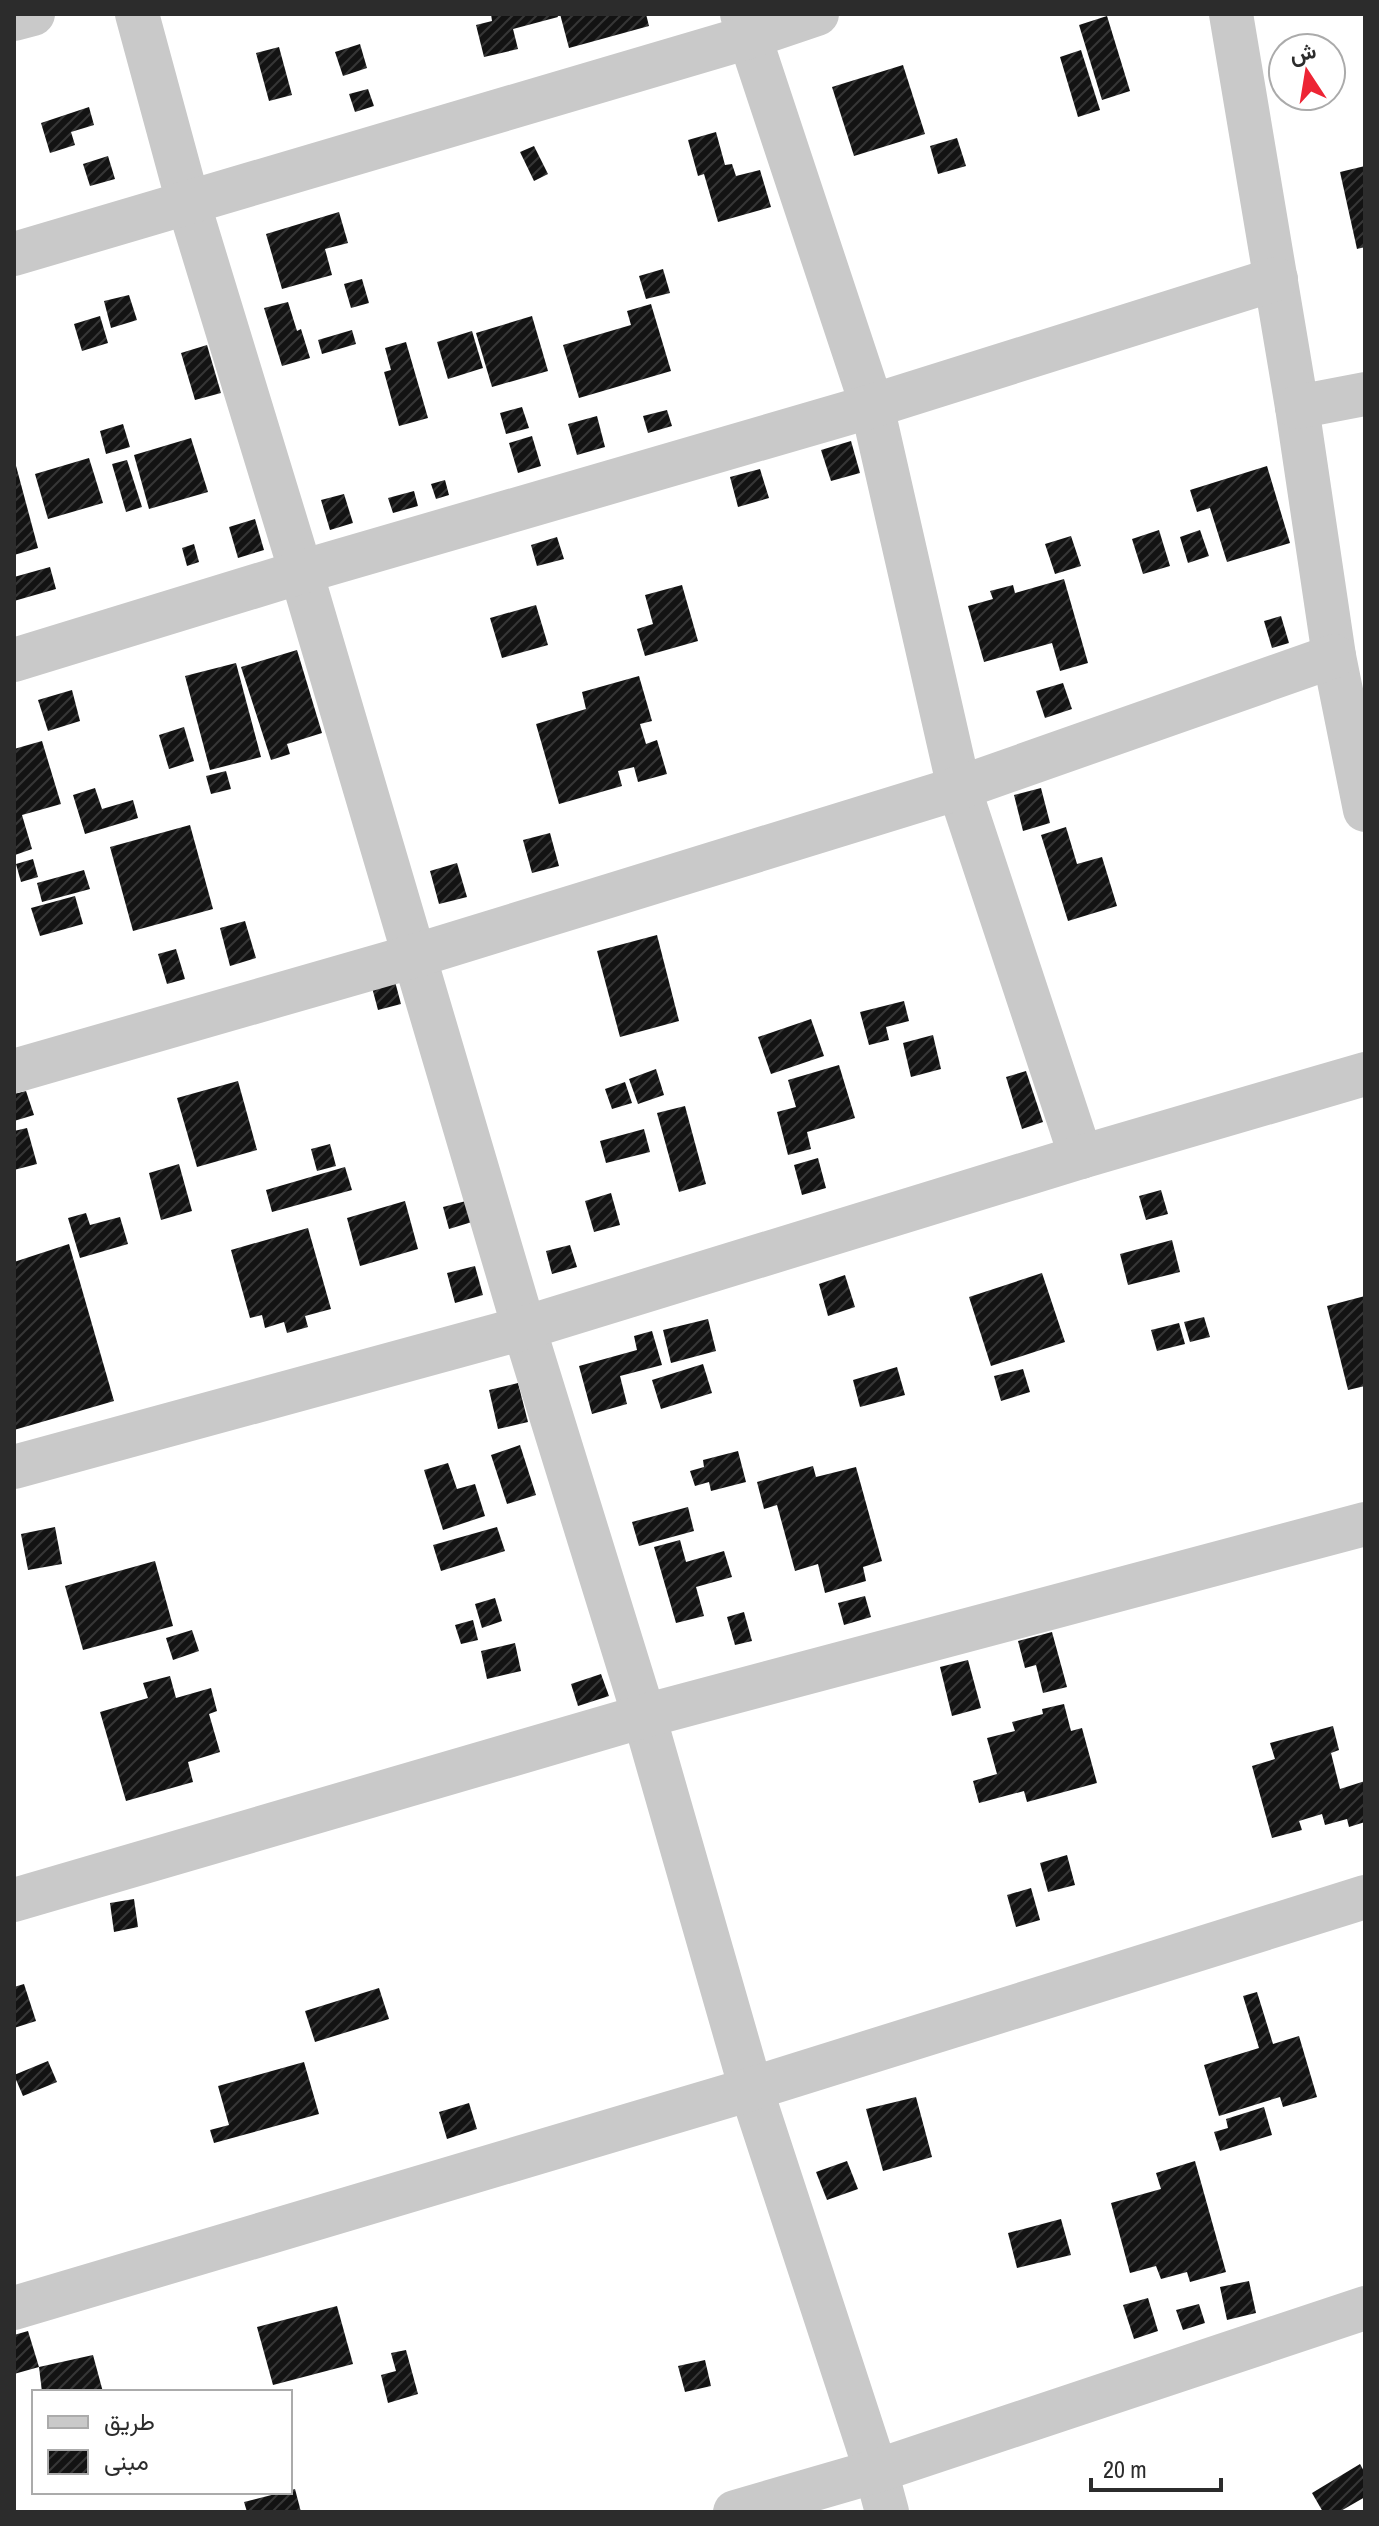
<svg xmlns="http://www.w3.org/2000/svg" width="1379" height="2526" font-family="'Archivo Narrow',Vazirmatn,sans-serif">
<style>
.building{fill:url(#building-hatch)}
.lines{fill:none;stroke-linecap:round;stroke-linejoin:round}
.minor{stroke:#c9c9c9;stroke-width:44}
</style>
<defs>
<pattern id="building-hatch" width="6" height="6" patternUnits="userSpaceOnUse" patternTransform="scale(2)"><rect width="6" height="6" fill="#131313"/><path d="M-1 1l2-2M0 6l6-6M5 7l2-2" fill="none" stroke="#363636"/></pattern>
</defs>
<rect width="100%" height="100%" fill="#fff"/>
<g class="building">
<path d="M491,14H557L558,17L513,29L518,49L484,57L476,25L492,21Z"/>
<path d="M560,14H646L649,26L569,48Z"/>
<path d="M1107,16L1130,91L1102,100L1079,25Z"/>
<path d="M360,44L367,68L343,76L335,52Z"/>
<path d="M279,47L292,95L269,101L256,53Z"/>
<path d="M1081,50L1100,110L1078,117L1060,57Z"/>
<path d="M903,65L925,134L854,156L832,87Z"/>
<path d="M368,89L374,106L355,112L349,94Z"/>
<path d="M89,107L94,125L71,132L75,145L50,153L41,123Z"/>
<path d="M716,132L725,165L732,164L736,176L760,170L771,207L718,222L704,174L698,176L688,140Z"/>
<path d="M957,138L966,166L938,174L930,146Z"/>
<path d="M534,146L548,174L534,181L520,152Z"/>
<path d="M108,156L115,179L90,186L83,164Z"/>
<path d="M1365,166V247L1357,249L1340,172Z"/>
<path d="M339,212L348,243L325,249L332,275L282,289L266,234Z"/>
<path d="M663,269L670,293L646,299L639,276Z"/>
<path d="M362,279L369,303L351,308L344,284Z"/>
<path d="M129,295L137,320L111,328L104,301Z"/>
<path d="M288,302L297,331L301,329L310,358L282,366L264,308Z"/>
<path d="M651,304L671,371L579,398L563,345L631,325L627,311Z"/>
<path d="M100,316L108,343L82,351L74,324Z"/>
<path d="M532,316L548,371L492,387L476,333Z"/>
<path d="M352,330L356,344L322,354L318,340Z"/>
<path d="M472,331L483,368L448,379L437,342Z"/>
<path d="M406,342L428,418L399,426L384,372L391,370L385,348Z"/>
<path d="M207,345L221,393L195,400L181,353Z"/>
<path d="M522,407L529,428L506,434L500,413Z"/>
<path d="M667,410L672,426L648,433L643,416Z"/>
<path d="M597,416L605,447L577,455L568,424Z"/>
<path d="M123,424L130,447L106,454L100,431Z"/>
<path d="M532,436L541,466L518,473L509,443Z"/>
<path d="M191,438L208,492L149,509L134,455Z"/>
<path d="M851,441L860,473L831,481L821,450Z"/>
<path d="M89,458L103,503L48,519L35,474Z"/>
<path d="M127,460L142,507L126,512L112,464Z"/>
<path d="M15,462L38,548L14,555V463Z"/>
<path d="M1267,466L1290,543L1227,562L1210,508L1197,512L1190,490Z"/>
<path d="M760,469L769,498L738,507L730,477Z"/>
<path d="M445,480L449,495L436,499L431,484Z"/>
<path d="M414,491L418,506L393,513L388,498Z"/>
<path d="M344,494L353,523L330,530L321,500Z"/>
<path d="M255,519L264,550L238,558L229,527Z"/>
<path d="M1159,530L1170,566L1143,574L1132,539Z"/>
<path d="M1200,530L1209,556L1188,563L1180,537Z"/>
<path d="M1071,536L1081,566L1055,574L1045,544Z"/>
<path d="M557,537L564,559L537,566L531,545Z"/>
<path d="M194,544L199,562L187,566L182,548Z"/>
<path d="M50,567L56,589L14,601V577Z"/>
<path d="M1064,579L1088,663L1060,671L1052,643L984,662L968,606L993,599L990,591L1013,585L1015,593Z"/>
<path d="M682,585L698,641L645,656L637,629L653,624L645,595Z"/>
<path d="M536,605L548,645L502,658L490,618Z"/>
<path d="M1281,616L1289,643L1272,648L1264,621Z"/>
<path d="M297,650L322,733L287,744L290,754L271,760L241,667Z"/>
<path d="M236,663L261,757L210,770L185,676Z"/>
<path d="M639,676L652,721L640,724L646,744L657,740L667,774L638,782L634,767L618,771L622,786L559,804L536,724L586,709L582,692Z"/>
<path d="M1063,683L1072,709L1045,718L1036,691Z"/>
<path d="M72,690L80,721L48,731L38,700Z"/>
<path d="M184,727L194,761L169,769L159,735Z"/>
<path d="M42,741L61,804L22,815L32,849L15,855L14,749Z"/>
<path d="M226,771L231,789L211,794L206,776Z"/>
<path d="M95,788L102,809L133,800L138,818L85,834L73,795Z"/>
<path d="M1041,788L1050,823L1023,831L1014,795Z"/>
<path d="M190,825L213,909L133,931L110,847Z"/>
<path d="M1066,827L1077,864L1102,857L1117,906L1068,921L1041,835Z"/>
<path d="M550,833L559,866L532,873L523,840Z"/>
<path d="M33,859L38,877L21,882L16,864Z"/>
<path d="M457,863L467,897L439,904L430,871Z"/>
<path d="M84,870L90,889L42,902L37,883Z"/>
<path d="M75,896L83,924L40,936L31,908Z"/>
<path d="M245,921L256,958L230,966L220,928Z"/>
<path d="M657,935L679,1021L620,1037L597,951Z"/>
<path d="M176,949L185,979L167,984L158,954Z"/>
<path d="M393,974L401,1004L378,1010L370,980Z"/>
<path d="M904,1001L909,1021L886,1027L889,1040L869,1045L860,1012Z"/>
<path d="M811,1019L824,1056L771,1074L758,1037Z"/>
<path d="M933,1035L941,1069L911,1077L903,1043Z"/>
<path d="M839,1065L855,1118L807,1132L811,1149L788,1155L777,1112L796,1107L788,1080Z"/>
<path d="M656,1069L664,1095L638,1104L629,1079Z"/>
<path d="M1026,1071L1043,1122L1022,1129L1006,1077Z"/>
<path d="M238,1081L257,1150L197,1167L177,1098Z"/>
<path d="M625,1082L632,1103L612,1109L605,1089Z"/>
<path d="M26,1091L34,1115L14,1121V1094Z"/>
<path d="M685,1106L706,1184L679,1192L657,1113Z"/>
<path d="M27,1128L37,1164L14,1170V1131Z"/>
<path d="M644,1129L650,1152L606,1163L600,1141Z"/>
<path d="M330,1144L336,1166L317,1171L311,1149Z"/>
<path d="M818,1158L826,1188L802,1195L794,1165Z"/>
<path d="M179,1164L192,1211L161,1220L149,1173Z"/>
<path d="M345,1167L352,1190L272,1212L266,1190Z"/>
<path d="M1161,1190L1168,1214L1146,1220L1139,1196Z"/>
<path d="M611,1193L620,1225L594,1232L585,1201Z"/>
<path d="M405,1201L418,1249L360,1266L347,1218Z"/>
<path d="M466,1201L472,1222L449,1229L443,1207Z"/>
<path d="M86,1213L90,1225L120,1217L128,1244L80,1258L68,1218Z"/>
<path d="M308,1228L331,1309L305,1316L308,1327L287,1333L284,1322L265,1328L262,1315L250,1318L231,1250Z"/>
<path d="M1172,1240L1180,1272L1128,1285L1120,1254Z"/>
<path d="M69,1244L114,1401L14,1430V1262Z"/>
<path d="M570,1245L577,1267L552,1274L546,1251Z"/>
<path d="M475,1266L483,1295L455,1303L447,1273Z"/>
<path d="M1042,1273L1065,1342L991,1366L969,1297Z"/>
<path d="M845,1275L855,1307L828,1316L819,1284Z"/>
<path d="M1365,1296V1386L1348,1390L1327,1306Z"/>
<path d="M1204,1317L1210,1337L1190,1342L1184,1322Z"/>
<path d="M708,1319L716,1351L671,1363L663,1330Z"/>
<path d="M1179,1323L1185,1344L1157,1351L1151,1330Z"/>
<path d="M652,1331L662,1365L620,1376L627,1404L592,1414L579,1366L637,1350L634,1336Z"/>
<path d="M703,1364L712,1393L661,1409L652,1380Z"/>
<path d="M897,1367L905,1395L860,1407L853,1380Z"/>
<path d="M1023,1369L1030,1392L1001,1401L994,1376Z"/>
<path d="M518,1383L528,1422L498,1429L489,1390Z"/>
<path d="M520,1445L536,1495L507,1504L491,1455Z"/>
<path d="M738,1451L746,1482L711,1491L709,1482L695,1486L690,1471L704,1467L703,1460Z"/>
<path d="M448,1463L457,1489L475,1484L485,1516L443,1530L424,1470Z"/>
<path d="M813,1466L816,1477L856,1467L882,1561L863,1567L866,1581L825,1593L818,1564L795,1571L777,1505L764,1509L757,1482Z"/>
<path d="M688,1507L694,1531L639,1546L632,1522Z"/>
<path d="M55,1527L62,1564L28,1570L21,1534Z"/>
<path d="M497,1527L505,1551L441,1571L433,1545Z"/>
<path d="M680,1540L686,1562L724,1551L732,1577L696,1587L704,1616L676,1623L654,1547Z"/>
<path d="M155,1561L173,1626L83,1650L65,1586Z"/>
<path d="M865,1596L871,1617L844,1625L838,1603Z"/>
<path d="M495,1598L502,1621L482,1628L475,1604Z"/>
<path d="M744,1612L752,1641L735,1645L727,1617Z"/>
<path d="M473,1620L478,1640L461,1644L455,1625Z"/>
<path d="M192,1630L199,1651L173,1660L166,1638Z"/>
<path d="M1052,1632L1067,1687L1043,1693L1036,1665L1025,1668L1018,1641Z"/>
<path d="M515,1643L521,1671L487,1679L481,1651Z"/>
<path d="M968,1660L981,1708L952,1716L940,1667Z"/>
<path d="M601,1674L609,1696L578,1706L571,1684Z"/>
<path d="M170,1676L176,1698L211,1688L217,1711L209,1714L220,1752L188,1762L193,1782L126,1801L100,1712L148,1698L143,1683Z"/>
<path d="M1064,1704L1071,1731L1082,1728L1097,1783L1027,1802L1024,1791L979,1803L973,1781L997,1774L987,1738L1015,1731L1012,1722L1043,1714L1042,1709Z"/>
<path d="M1333,1726L1339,1750L1331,1753L1340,1789L1365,1781V1822L1349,1827L1347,1819L1325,1825L1322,1814L1299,1821L1302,1830L1272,1838L1252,1766L1275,1759L1270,1743Z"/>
<path d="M1067,1855L1075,1885L1048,1892L1040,1863Z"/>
<path d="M1031,1888L1040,1920L1016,1927L1007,1895Z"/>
<path d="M134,1899L138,1927L114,1932L110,1903Z"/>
<path d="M24,1984L36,2021L14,2028V1987Z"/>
<path d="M379,1988L389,2019L315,2042L305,2011Z"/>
<path d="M1257,1992L1273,2044L1299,2036L1317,2097L1283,2107L1280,2097L1219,2116L1204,2065L1259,2048L1243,1996Z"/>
<path d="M48,2061L57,2082L23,2096L14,2075Z"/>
<path d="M304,2062L319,2114L214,2143L210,2130L229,2125L218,2086Z"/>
<path d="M916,2097L932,2157L883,2171L866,2109Z"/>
<path d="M469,2103L477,2129L447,2139L439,2112Z"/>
<path d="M1264,2107L1272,2135L1220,2151L1214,2132L1228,2128L1226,2119Z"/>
<path d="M847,2161L858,2189L827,2200L816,2172Z"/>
<path d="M1195,2161L1226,2272L1190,2282L1187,2272L1161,2279L1156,2266L1130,2273L1111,2203L1161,2189L1156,2173Z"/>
<path d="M1061,2219L1071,2255L1017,2268L1008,2233Z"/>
<path d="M1249,2281L1256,2313L1227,2320L1220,2287Z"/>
<path d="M1148,2298L1158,2331L1134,2339L1123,2305Z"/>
<path d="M1199,2304L1205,2323L1183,2330L1176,2310Z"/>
<path d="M337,2306L353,2364L273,2385L257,2327Z"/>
<path d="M28,2331L39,2367L14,2374V2335Z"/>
<path d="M406,2350L418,2394L388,2403L381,2375L396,2371L391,2353Z"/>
<path d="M93,2355L103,2392H42L39,2367Z"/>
<path d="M705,2360L711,2386L685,2392L678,2366Z"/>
<path d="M1360,2464L1365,2473V2497L1339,2512H1323L1312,2493Z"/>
<path d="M295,2489L301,2512H247L244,2502Z"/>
</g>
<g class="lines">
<g class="minor">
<path d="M137,14L188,202L301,572L524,1328L644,1716L751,2089L876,2471L887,2512"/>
<path d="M742,14L872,406L959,788L1081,1157"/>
<path d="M1231,14L1297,407L1334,656L1365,810"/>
<path d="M14,19L33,14"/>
<path d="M14,254L749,37L817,14"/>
<path d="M1297,407L1365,394"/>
<path d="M14,660L301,572L872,406L1276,279"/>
<path d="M14,1071L414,956L959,788L1334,656"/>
<path d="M14,1467L524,1328L1081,1157L1365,1074"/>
<path d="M14,1900L644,1716L1365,1524"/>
<path d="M14,2308L751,2089L1365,1897"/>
<path d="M735,2512L876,2471L1365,2308"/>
</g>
</g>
<rect width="1379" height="2526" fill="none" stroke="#2c2c2c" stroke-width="32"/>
<rect x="32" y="2390" width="260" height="104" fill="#ffffff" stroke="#ababab" stroke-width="2"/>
<rect x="48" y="2416" width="40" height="12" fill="#c9c9c9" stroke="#ababab" stroke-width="2"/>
<text x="104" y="2430" font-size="24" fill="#2c2c2c">طريق</text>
<rect x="48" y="2450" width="40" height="24" fill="url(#building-hatch)" stroke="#ababab" stroke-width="2"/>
<text x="104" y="2470" font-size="24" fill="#2c2c2c">مبنى</text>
<g transform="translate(1307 72) rotate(348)"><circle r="38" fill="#ffffff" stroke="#ababab" stroke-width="2"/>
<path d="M0-6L14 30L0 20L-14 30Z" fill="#ed2434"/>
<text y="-12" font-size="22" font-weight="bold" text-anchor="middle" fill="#2c2c2c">ش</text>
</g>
<path d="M1091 2478v12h130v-12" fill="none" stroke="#2c2c2c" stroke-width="4"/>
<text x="1103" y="2478" font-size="24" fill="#2c2c2c" stroke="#ffffff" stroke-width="6" paint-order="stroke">20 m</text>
</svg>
